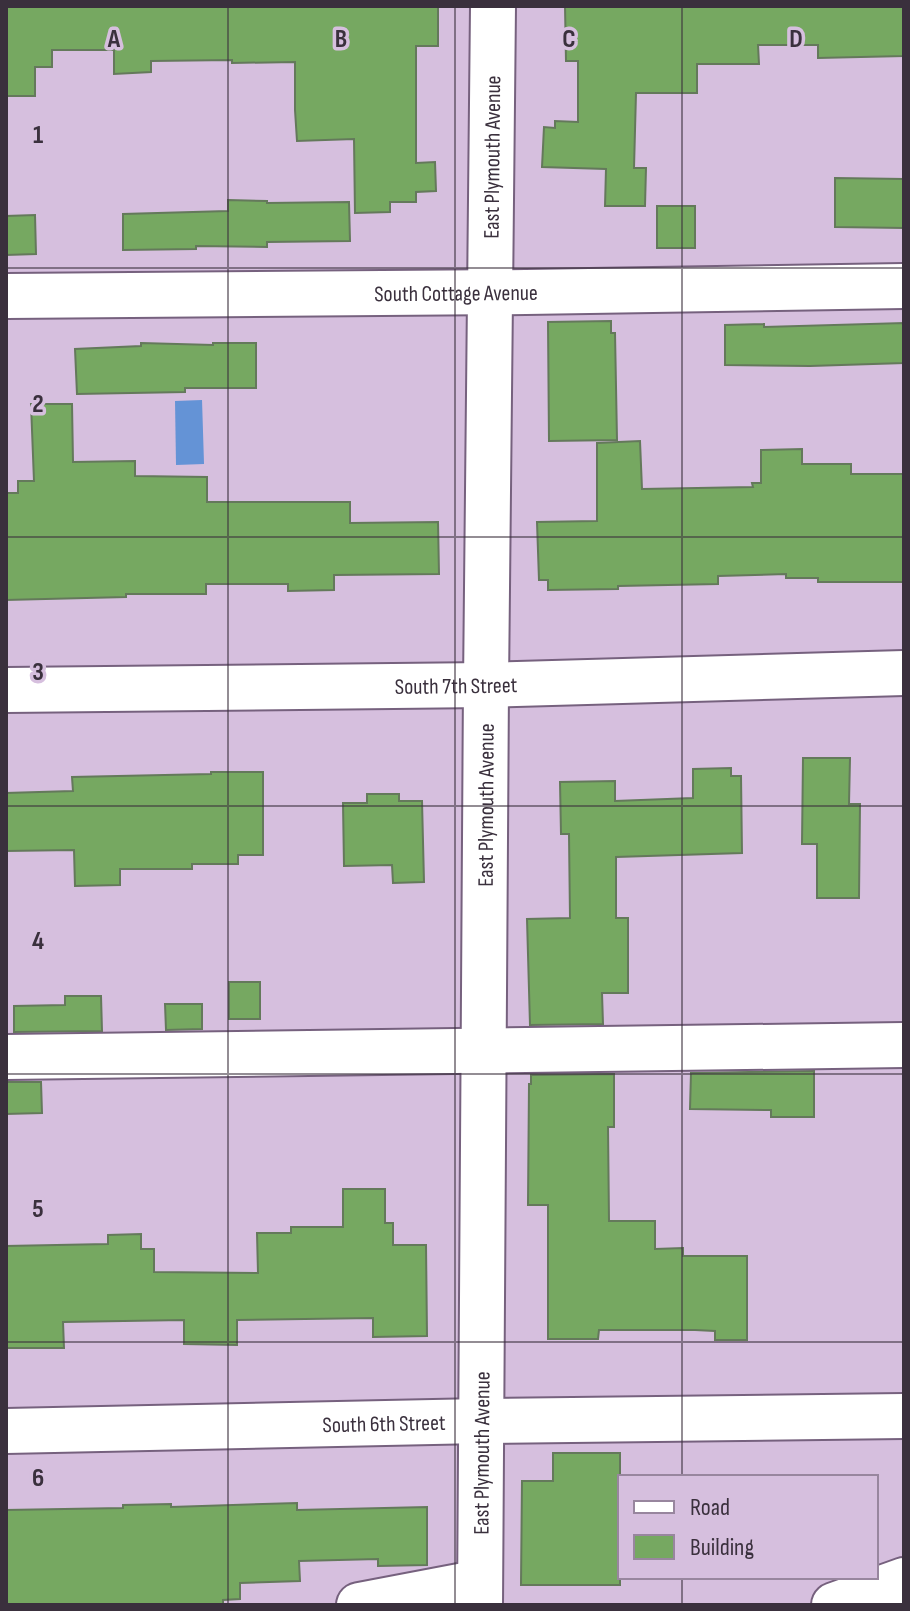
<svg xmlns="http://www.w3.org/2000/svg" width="910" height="1611" font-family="'Sofia Sans Condensed',sans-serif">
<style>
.water{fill:#6493d6}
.building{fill:#76a861;stroke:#64795b;stroke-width:2}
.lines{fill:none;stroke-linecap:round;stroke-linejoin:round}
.minor-casing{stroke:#76617e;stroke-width:48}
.major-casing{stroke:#76617e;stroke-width:48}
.minor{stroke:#fff;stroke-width:44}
.major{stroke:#fff;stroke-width:44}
.grid{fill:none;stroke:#3a303d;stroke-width:2;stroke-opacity:0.55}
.labels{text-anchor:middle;stroke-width:7;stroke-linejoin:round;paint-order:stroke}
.street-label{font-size:22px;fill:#3a303d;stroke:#d6bfde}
.grid-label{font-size:26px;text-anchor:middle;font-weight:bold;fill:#3a303d;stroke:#d6bfde;stroke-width:7;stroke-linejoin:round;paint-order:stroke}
</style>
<rect width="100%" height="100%" fill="#d6bfde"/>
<path class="water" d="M202,400L204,464L176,465L175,401Z"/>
<g class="building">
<path d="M6,6H438V46H416V163L435,162L436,191L416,192V202H390V212L355,213L354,139L297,141L295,110V62L232,63V60L151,61V72L114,74V50H52V67H35V96H6Z"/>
<path d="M565,6H904V56L818,58V45H758L759,64H697V93H636L634,168H646L645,206H605L606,169L542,167L544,127L555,128V121L578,122V61H566Z"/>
<path d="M835,178L904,179V228L835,227Z"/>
<path d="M228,200L267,201V203L349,202L350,241L267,242V247L196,246V249L123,250V214L228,211Z"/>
<rect x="657" y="206" width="38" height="42"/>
<path d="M35,215L36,254L6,255V216Z"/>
<path d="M611,321V333H615L617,440L549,441L548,322Z"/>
<path d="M904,323V363L810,366L725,365V325L764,324V327Z"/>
<path d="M141,343L213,345V343H256V388H185V392L77,394L75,349L141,346Z"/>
<path d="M31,404H72L73,462L135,461V476L207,477V502H350V523L438,522L439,574L334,575V590L288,591V584H206V594H126V597L6,600V493H18V481H34Z"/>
<path d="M640,441L642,489L753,487L752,483H761V450L802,449V464H851V474H904V582H818V578H786V574L718,576V584L618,586V589L548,590V580H539L537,522L597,521V443Z"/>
<path d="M803,758H850L849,804H860L859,898H817V844H802Z"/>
<path d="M731,768V776H741L742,853L616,857V918H628V993H602L603,1024L530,1025L527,919L570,918L569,834H561L560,782L615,781V801L693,798V769Z"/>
<path d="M211,772H263V855H238V864H192V869H120V885L75,886L74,850L6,851V793L73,791L72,777L211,774Z"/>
<path d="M367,794H399V801H422L424,882L393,883L392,865L344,866L343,803H367Z"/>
<rect x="229" y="982" width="31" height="37"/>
<path d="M65,996H101L102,1031L14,1032V1006L65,1005Z"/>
<path d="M165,1004H202V1029L166,1030Z"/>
<path d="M814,1071V1117H771V1110L690,1109L691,1073Z"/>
<path d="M614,1074V1127H608L609,1221H655V1249L683,1248V1256H747V1340H715V1331L695,1330H599L598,1339H548V1205H528L529,1084H531V1075Z"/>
<path d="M6,1082H41L42,1113L6,1114Z"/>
<path d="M343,1189H385V1223H393V1245H426L427,1336L373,1337V1318L237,1320V1345L184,1344V1320L63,1322L64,1348H6V1246L108,1244V1235L141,1234V1249H154V1272L258,1273L257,1233H291V1227H343Z"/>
<path d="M553,1453H620V1585H521L522,1481H553Z"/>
<path d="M297,1503V1510L427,1507V1565L378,1566V1559L299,1561L300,1581L240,1583V1599L223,1600V1605H6V1510L123,1508V1505L171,1504V1507Z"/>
</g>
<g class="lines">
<g class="minor-casing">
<g id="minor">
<path id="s1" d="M6,296L526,292L904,286"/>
<path id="s2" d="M6,690L486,685L904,673"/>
<path d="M6,1057L904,1045"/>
<path id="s3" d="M6,1431L481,1421L904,1416"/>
<path d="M359,1605L480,1582"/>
</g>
</g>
<g class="major-casing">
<g id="major">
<path id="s4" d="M480,1605L486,685L493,6"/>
<path d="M834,1605L904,1580"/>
</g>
</g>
<use href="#minor" class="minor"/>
<use href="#major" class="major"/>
</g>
<path class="grid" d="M228,6V1605M455,6V1605M682,6V1477M6,268H904M6,537H904M6,806H904M6,1074H904M6,1342H904M682,1577V1605"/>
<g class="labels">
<g class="street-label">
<text dy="8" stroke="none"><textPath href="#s4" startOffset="1448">East Plymouth Avenue</textPath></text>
<text dy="8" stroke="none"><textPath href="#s1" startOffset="450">South Cottage Avenue</textPath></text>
<text dy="8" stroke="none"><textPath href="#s2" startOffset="450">South 7th Street</textPath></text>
<text dy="8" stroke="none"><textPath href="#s4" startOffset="800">East Plymouth Avenue</textPath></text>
<text dy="8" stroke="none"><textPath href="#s3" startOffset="378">South 6th Street</textPath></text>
<text dy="8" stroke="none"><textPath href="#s4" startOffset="152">East Plymouth Avenue</textPath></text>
</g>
</g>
<g class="grid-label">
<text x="114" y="47">A</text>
<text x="341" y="47">B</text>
<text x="569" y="47">C</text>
<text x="796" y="47">D</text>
<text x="38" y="143">1</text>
<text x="38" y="412">2</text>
<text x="38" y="680">3</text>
<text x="38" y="949">4</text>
<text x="38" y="1217">5</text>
<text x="38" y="1486">6</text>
</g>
<rect width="910" height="1611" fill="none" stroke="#3a303d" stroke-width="16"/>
<rect x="618" y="1475" width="260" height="104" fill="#d6bfde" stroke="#98869e" stroke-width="2"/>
<rect x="634" y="1501" width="40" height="12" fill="#ffffff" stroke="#98869e" stroke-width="2"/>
<text x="690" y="1515" font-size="24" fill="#3a303d">Road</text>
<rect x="634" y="1535" width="40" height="24" fill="#76a861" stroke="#98869e" stroke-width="2"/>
<text x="690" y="1555" font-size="24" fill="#3a303d">Building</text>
</svg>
